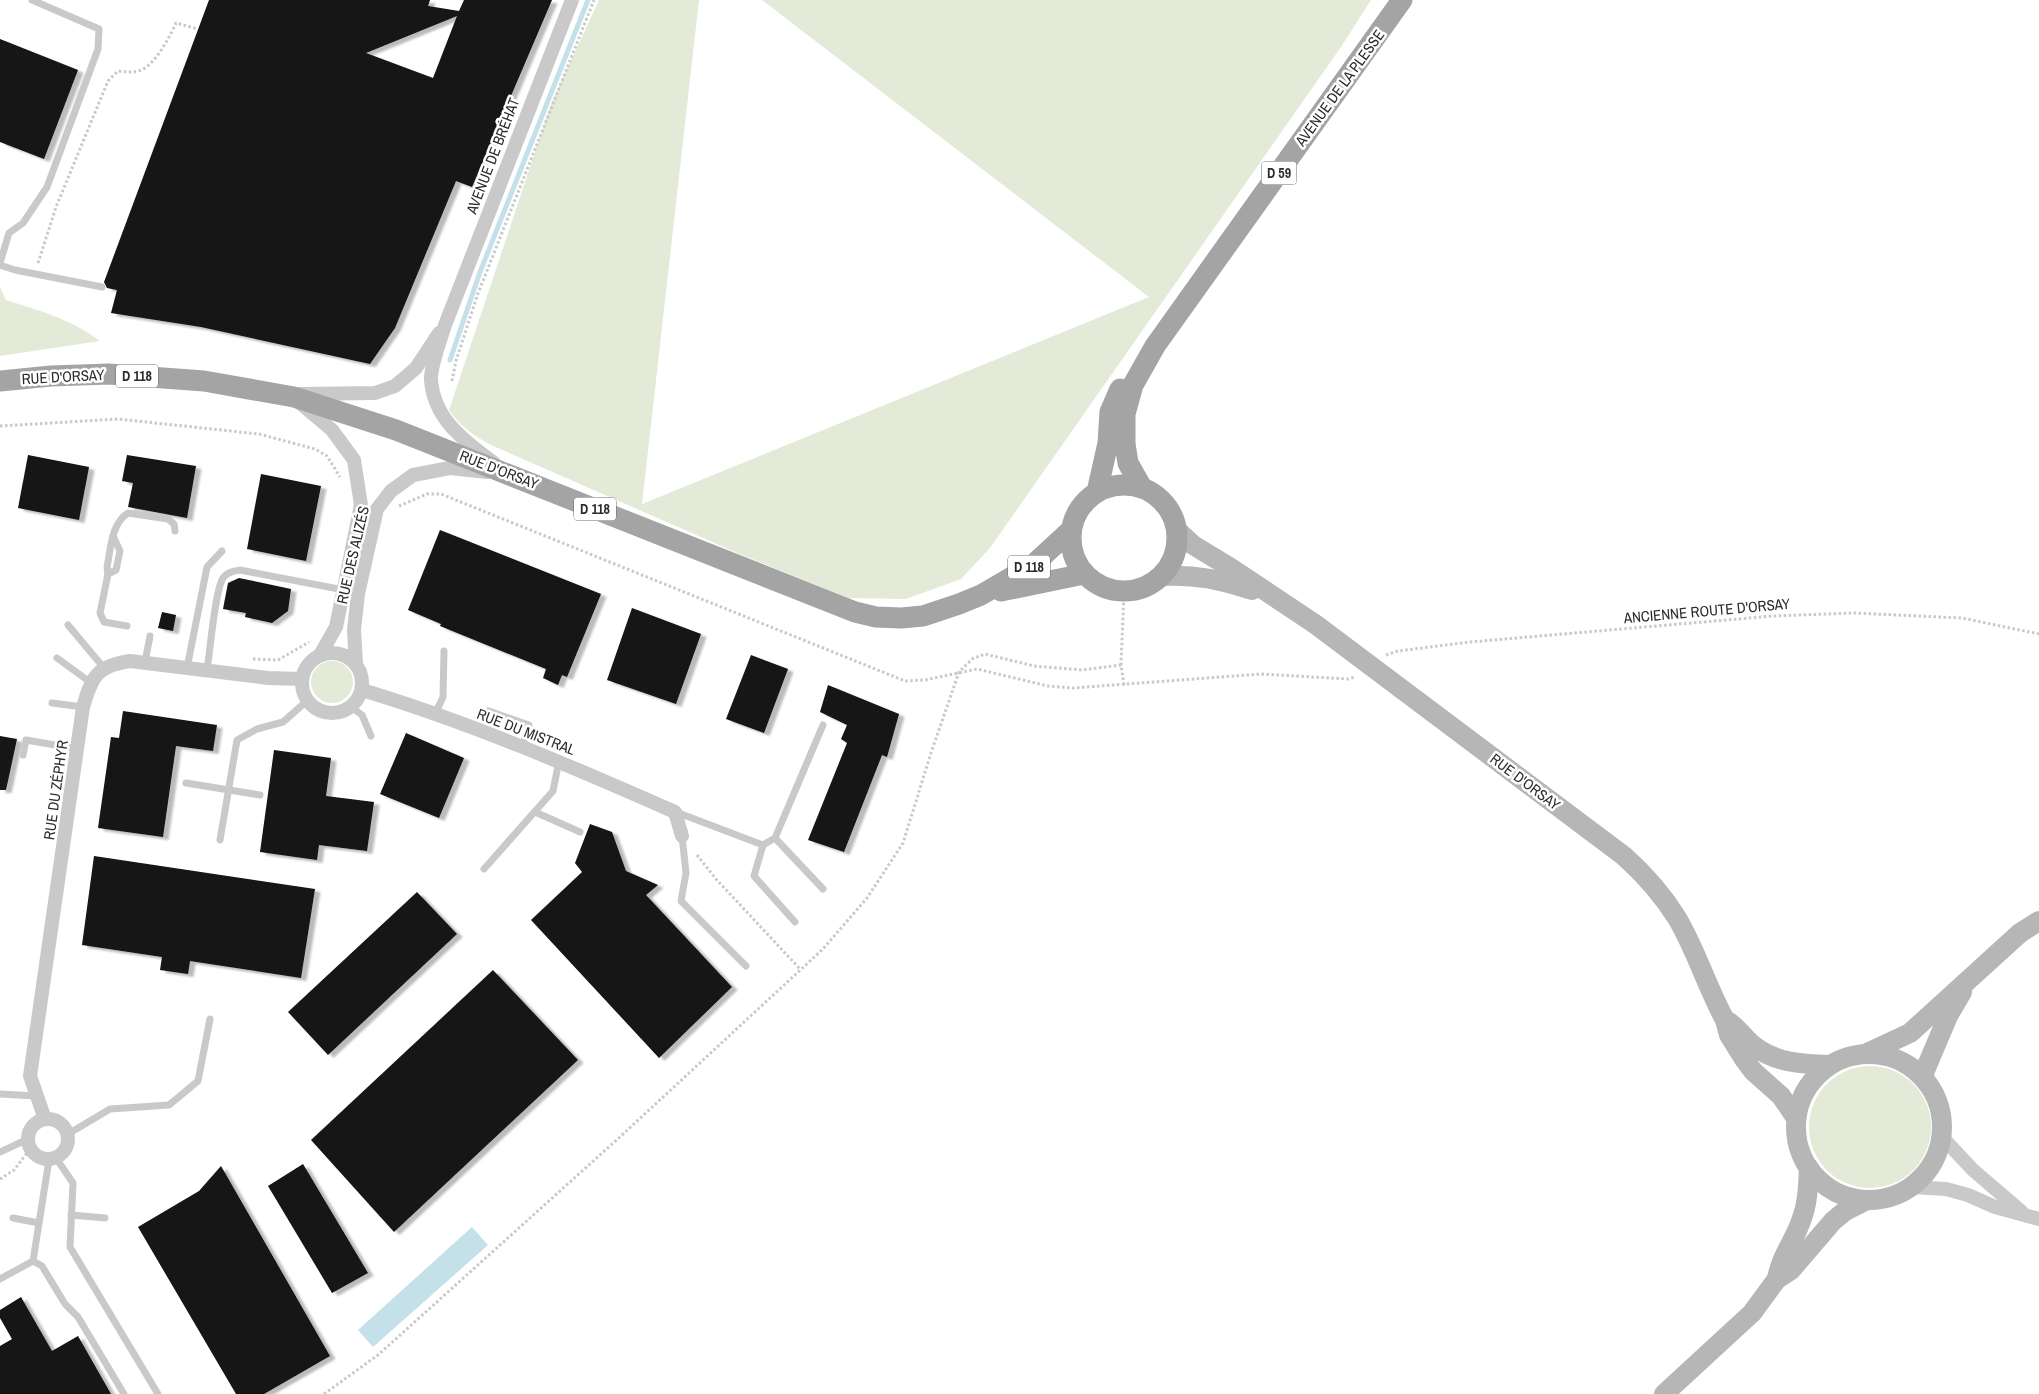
<svg xmlns="http://www.w3.org/2000/svg" width="2039" height="1394" font-family="'Archivo Narrow',sans-serif">
<style>
.green{fill:#e4ead8}
.water{fill:#c4e1ea}
.lines{fill:none;stroke-linecap:round;stroke-linejoin:round}
.stream{stroke:#c4e1ea;stroke-width:5}
.building{fill:#131313;fill-rule:evenodd;filter:url(#shadow)}
.path{stroke:#c9c9c9;stroke-width:3;stroke-dasharray:2.5 2.5;stroke-linecap:butt}
.lane{stroke:#c9c9c9;stroke-width:7}
.street{stroke:#c9c9c9;stroke-width:14}
.secondary{stroke:#b6b6b6;stroke-width:20}
.primary{stroke:#a4a4a4;stroke-width:21}
.labels{text-anchor:middle;stroke-width:5;stroke-linejoin:round;paint-order:stroke}
.shield{fill:#fff;stroke:#6b6b6b;stroke-width:1}
.shield-label{font-size:14px;font-weight:bold;fill:#2c2c2c}
.street-label{font-size:15px;fill:#2c2c2c;stroke:#fff}
</style>
<defs>
<filter id="shadow"><feDropShadow dx="5.5" dy="3" stdDeviation="1" flood-color="#0004"/></filter>
</defs>
<rect width="100%" height="100%" fill="#fff"/>
<g class="green">
<path d="M599,0H699L642,504L1149,297L762,0H1371L1341,47L990,548L961,579L906,599L849,598L735,552L491,445C474,436 460,426 449,410L551,104Z"/>
<path d="M0,287L6,300C38,310 73,320 100,341L0,356Z"/>
<circle cx="332" cy="682" r="21"/>
<circle cx="1870" cy="1127" r="61"/>
</g>
<path class="water" d="M472,1227L488,1245L373,1347L358,1330Z"/>
<g class="lines">
<path class="stream" d="M450,360L480,272L588,0"/>
</g>
<g class="building">
<path d="M209,0H430L428,6L459,11L464,0H552L472,187L456,181L395,328L370,364L201,327L111,313L117,290L107,288L104,282ZM457,16L433,78L366,53Z"/>
<path d="M0,39L78,70L44,159L0,142Z"/>
<path d="M28,455L89,467L79,520L18,508Z"/>
<path d="M127,455L196,466L187,518L128,507L133,483L122,481Z"/>
<path d="M261,474L321,486L306,561L247,549Z"/>
<path d="M440,530L601,594L567,677L562,675L558,685L543,678L546,669L440,626L441,624L408,610Z"/>
<path d="M239,578L291,589L288,611L272,623L245,617L246,613L223,609L228,583Z"/>
<path d="M632,608L701,634L676,704L607,680Z"/>
<path d="M162,612L176,615L173,631L158,628Z"/>
<path d="M751,655L788,669L764,733L726,719Z"/>
<path d="M828,685L899,714L887,757L882,755L844,852L808,840L847,743L841,739L847,725L820,712Z"/>
<path d="M123,711L217,725L213,751L176,746L163,837L98,828L111,737L119,738Z"/>
<path d="M406,733L464,758L439,818L380,794Z"/>
<path d="M0,736L17,739L6,790H0Z"/>
<path d="M274,750L331,758L326,796L374,802L367,851L319,845L317,860L260,852Z"/>
<path d="M590,824L612,832L626,871L658,885L646,895L732,987L659,1058L531,920L582,872L575,863Z"/>
<path d="M94,856L315,889L301,978L190,961L188,974L160,970L162,957L82,945Z"/>
<path d="M417,892L457,934L328,1055L288,1012Z"/>
<path d="M493,970L578,1060L394,1232L311,1140Z"/>
<path d="M303,1164L368,1273L332,1293L268,1186Z"/>
<path d="M221,1166L330,1356L264,1394H236L138,1227L199,1191Z"/>
<path d="M21,1297L52,1351L78,1336L111,1394H0V1346L12,1339L0,1318V1310Z"/>
</g>
<g class="lines">
<g class="path">
<path d="M38,263L56,207L108,81L118,71C126,72 134,73 141,70C156,64 170,36 176,23L198,29"/>
<path d="M452,381L456,361L477,296L594,0"/>
<path d="M0,426L118,419L259,434L315,449L327,456L340,477"/>
<path d="M399,506L427,494H441L905,681L925,680L977,669L1048,686L1073,688L1261,674L1348,679L1355,677"/>
<path d="M1386,655L1398,651L1470,642L1773,616L1854,613L1962,618L2039,634"/>
<path d="M253,659L278,660L309,642"/>
<path d="M1124,685L1121,665L1124,592"/>
<path d="M697,855L716,879L800,969"/>
<path d="M0,1179L14,1170L27,1153"/>
<path d="M324,1394L378,1355L621,1136L823,949L867,898L903,843L931,753L959,672L972,659L985,654L1034,666L1082,670L1121,665"/>
</g>
<g class="lane">
<path d="M0,263L9,233L23,223L47,187L98,49L99,29L32,0"/>
<path d="M0,265L15,270L102,287"/>
<path d="M108,574L116,570L120,551L113,536"/>
<path d="M68,625L104,668"/>
<path d="M127,626L104,622L100,613L108,574L107,567C111,548 111,524 128,513L168,519L174,524L175,531"/>
<path d="M57,658L90,682"/>
<path d="M145,662L150,636"/>
<path d="M187,668L207,567L222,551"/>
<path d="M207,670C210,652 215,590 223,578C227,572 234,571 240,570L344,590"/>
<path d="M52,703L83,707"/>
<path d="M351,707L362,715L371,736"/>
<path d="M489,711L529,725L522,747"/>
<path d="M435,714L443,697L444,651"/>
<path d="M23,755L26,740L78,749"/>
<path d="M186,783L260,795"/>
<path d="M535,812L580,832"/>
<path d="M676,812L763,845L775,838L823,725"/>
<path d="M682,836L686,873L681,901L746,966"/>
<path d="M775,838L823,889"/>
<path d="M220,840L237,740L257,729L283,722L308,700"/>
<path d="M763,845L754,876L795,922"/>
<path d="M484,869L553,791L559,761"/>
<path d="M0,1094L37,1096"/>
<path d="M68,1134L110,1109L169,1105L198,1081L210,1019"/>
<path d="M0,1152L28,1139"/>
<path d="M56,1158L73,1183L70,1247L158,1394"/>
<path d="M71,1215L105,1218"/>
<path d="M13,1218L39,1223"/>
<path d="M33,1261L42,1266L65,1304L78,1317L124,1394"/>
<path d="M33,1261L49,1160"/>
<path d="M0,1279L33,1261"/>
</g>
<g class="street">
<path d="M301,394L375,393L395,386L416,368L439,333"/>
<path d="M300,403L332,430L354,460L361,505L336,627L320,655"/>
<path d="M494,463C465,441 434,420 431,380C430,369 441,337 445,325L572,0"/>
<circle cx="332" cy="683" r="30"/>
<path d="M356,664L354,630L358,594L377,509L391,491L413,475L450,468L487,472"/>
<path d="M362,690C469,722 573,767 675,812L682,836"/>
<circle cx="48" cy="1139" r="20"/>
<path d="M45,1119L30,1076L83,707C92,676 97,666 130,661L268,678L302,679"/>
<path d="M1943,1138L1973,1170L2022,1212"/>
<path d="M1911,1187L1946,1189L1968,1195L1995,1207L2039,1219"/>
</g>
<g class="secondary">
<path d="M1177,530L1193,545L1231,568L1315,624L1624,856C1644,874 1662,894 1677,918C1696,950 1707,987 1725,1020L1729,1035L1744,1059L1753,1071L1781,1096L1796,1118"/>
<path d="M1162,576C1197,574 1219,580 1252,590"/>
<path d="M1729,1022C1739,1029 1745,1039 1754,1046C1776,1063 1802,1064 1829,1065"/>
<path d="M1867,1053L1910,1033L2020,933L2039,921"/>
<circle cx="1869" cy="1127" r="73"/>
<path d="M1923,1075L1948,1016L1962,992"/>
<path d="M1777,1279C1781,1255 1795,1241 1802,1218C1808,1202 1808,1185 1809,1168"/>
<path d="M1664,1394L1752,1313L1777,1279L1791,1270L1833,1221L1845,1211L1867,1200"/>
</g>
<g class="primary">
<path d="M0,381L51,376L109,374L204,381L294,397L396,430L855,612L876,617L901,618L923,616L959,604L981,595L1034,564L1071,530"/>
<circle cx="1124" cy="538" r="53"/>
<path d="M1142,488L1128,463L1125,444V414L1133,385L1155,346L1402,0"/>
<path d="M1097,492L1108,443L1110,412L1120,389"/>
<path d="M1001,591L1084,574"/>
</g>
</g>
<g class="labels">
<g class="shield">
<rect x="1261.5" y="161.5" width="35" height="23" rx="4"/>
<rect x="116" y="364.5" width="42" height="23" rx="4"/>
<rect x="574" y="497.5" width="42" height="23" rx="4"/>
<rect x="1008" y="555.5" width="42" height="23" rx="4"/>
</g>
<g class="shield-label">
<text x="1279" y="178">D 59</text>
<text x="137" y="381">D 118</text>
<text x="595" y="514">D 118</text>
<text x="1029" y="572">D 118</text>
</g>
<g class="street-label">
<text transform="translate(1340 88) rotate(-54)" y="5">AVENUE DE LA PLESSE</text>
<text transform="translate(493 156) rotate(-69)" y="5">AVENUE DE BRÉHAT</text>
<text transform="translate(63 377) rotate(-3)" y="5">RUE D'ORSAY</text>
<text transform="translate(499 470) rotate(21)" y="5">RUE D'ORSAY</text>
<text transform="translate(353 555) rotate(-77)" y="5">RUE DES ALIZÉS</text>
<text transform="translate(1707 611) rotate(-5)" y="5">ANCIENNE ROUTE D'ORSAY</text>
<text transform="translate(526 732) rotate(21)" y="5">RUE DU MISTRAL</text>
<text transform="translate(1525 782) rotate(37)" y="5">RUE D'ORSAY</text>
<text transform="translate(56 790) rotate(-82)" y="5">RUE DU ZÉPHYR</text>
</g>
</g>
</svg>
